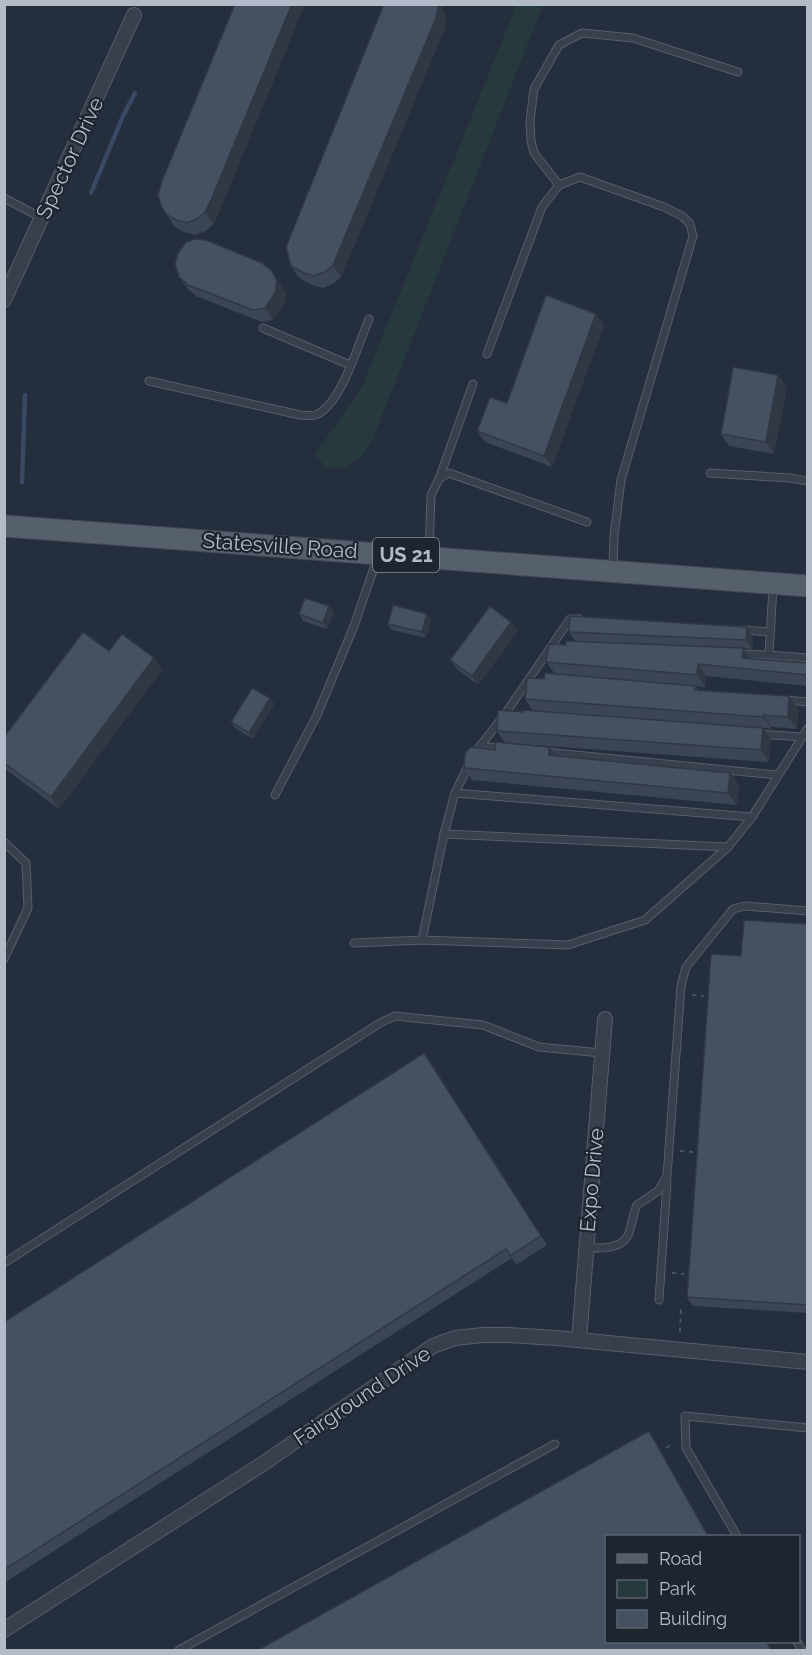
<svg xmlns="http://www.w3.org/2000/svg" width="812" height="1655" font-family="Raleway,sans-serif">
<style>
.green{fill:#263a3d}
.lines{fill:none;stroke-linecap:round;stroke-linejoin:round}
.stream{stroke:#394963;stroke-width:4.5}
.service-casing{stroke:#565e6a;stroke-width:9}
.minor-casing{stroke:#565e6a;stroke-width:16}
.primary-casing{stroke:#414955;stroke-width:23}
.path{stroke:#44575a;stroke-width:2;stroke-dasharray:4.5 4.5;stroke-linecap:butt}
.service{stroke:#38404d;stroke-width:7}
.minor{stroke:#38404d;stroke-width:14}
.primary{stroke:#565f6c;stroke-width:21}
.wall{fill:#3b4553}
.shaded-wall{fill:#303843}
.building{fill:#455060;stroke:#303843;stroke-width:1.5}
.labels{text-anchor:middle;stroke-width:4.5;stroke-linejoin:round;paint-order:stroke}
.shield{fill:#1d2531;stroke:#878e9b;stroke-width:1.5}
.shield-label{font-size:20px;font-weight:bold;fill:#b4bbc8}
.street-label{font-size:21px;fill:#b4bbc8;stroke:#1d2531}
</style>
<rect width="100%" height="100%" fill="#242e3c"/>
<path class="green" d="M514,5H543L373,439L363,455L346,468L325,467L315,454L362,387L515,9Z"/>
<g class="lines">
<g class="stream">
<path d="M91,193L123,116L135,93"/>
<path d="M22,482L25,395"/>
</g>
<g class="service-casing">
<g id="service">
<path d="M559,185L534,153L531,141L530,121L534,89L559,45L582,33L633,38L738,72"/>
<path d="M4,198L42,218"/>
<path d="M263,328L350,365"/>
<path d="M487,354L542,207L559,185L580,177L664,207L682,216L690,224L693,236L621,480L614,536L613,568"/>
<path d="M149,381L300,415C306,415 313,417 318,414C342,401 358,345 369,319"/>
<path d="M710,473L790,478L808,481"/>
<path d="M439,479L449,473L587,522"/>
<path d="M429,555L431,495L439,479L473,384"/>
<path d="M773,587L769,655L808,658"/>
<path d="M743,630L770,632"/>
<path d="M738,654L769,655"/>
<path d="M783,700L808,702"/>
<path d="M760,734L802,737"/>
<path d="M480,746L504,749"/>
<path d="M545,752L777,775"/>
<path d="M474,754L505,714L570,619H579"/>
<path d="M469,764L455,793L752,817"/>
<path d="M275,795L317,715L354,626L378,556"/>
<path d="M444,834L455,793"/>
<path d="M4,842L26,863L28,908L4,959"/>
<path d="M422,940L444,834L728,847"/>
<path d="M354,943L422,940L568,945L645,920L728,847L752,817L808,728"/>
<path d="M586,1248C601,1248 623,1250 629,1233C632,1224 633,1214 637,1205L658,1191L667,1176L681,986L686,967L733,909L745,906L808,911"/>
<path d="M4,1263L380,1023L395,1016L483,1025L539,1047L602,1053"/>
<path d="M659,1300L667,1182"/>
<path d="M737,1536L686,1448L685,1416L808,1428"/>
<path d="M797,1642L802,1650"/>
<path d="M179,1650L555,1444"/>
</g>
</g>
<g class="minor-casing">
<g id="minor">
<path d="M4,300L134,15"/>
<path d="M579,1340L605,1019"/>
<path d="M4,1630L264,1463L433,1346L455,1338L483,1335H508L556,1338L808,1362"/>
</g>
</g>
<g class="primary-casing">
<path id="primary" d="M4,526L808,586"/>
</g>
<g class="path">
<path d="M692,995L704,996"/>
<path d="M680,1151L693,1152"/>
<path d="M672,1273L684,1274"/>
<path d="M680,1332L681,1309"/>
<path d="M666,1448L674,1443"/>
</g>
<use href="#service" class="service"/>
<use href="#minor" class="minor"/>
<use href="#primary" class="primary"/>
</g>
<g class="wall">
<path d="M235,4H305L219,212L213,224L206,231L195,235L184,232L175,227L167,215Z"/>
<path d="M384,4H440L442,8L446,19L444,30L341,277L333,284L323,288L312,285L299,278L291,266Z"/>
<path d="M272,271L286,293L284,305L273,320L262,322L196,296L188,289L179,277Z"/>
<path d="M596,314L604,325L552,467L485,442L477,431Z"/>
<path d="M778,375L787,387L774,454L729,446L721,434Z"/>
<path d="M334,612L327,629L303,621L299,614Z"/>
<path d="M427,614L431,620L426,638L392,630L388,624Z"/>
<path d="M518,631L478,685L457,669L450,660Z"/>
<path d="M569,632L753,637L752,649L743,648L751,659L807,663V686L706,676L705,687L555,674L546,662L566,645L575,641Z"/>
<path d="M109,651L154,658L162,670L59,809L4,768V737Z"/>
<path d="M696,686L698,690L798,708L797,729L772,727V729L763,728L771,740L769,762L505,743L497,731L523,712L533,711L525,699Z"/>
<path d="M270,698L274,704L253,739L236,729L231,722Z"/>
<path d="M555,755L739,784L737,805L472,780L464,768Z"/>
<path d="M807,924V1313L693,1306L687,1297L741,956Z"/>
<path d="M424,1053L547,1245L516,1265L512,1258L4,1583V1322Z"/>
</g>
<g class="shaded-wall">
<path d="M292,4H305L219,212L213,224L205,212Z"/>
<path d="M437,4H440L442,8L446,19L444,30L341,277L333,265Z"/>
<path d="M272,271L286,293L284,305L273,320L265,308Z"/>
<path d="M596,314L604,325L552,467L544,456Z"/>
<path d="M778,375L787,387L774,454L766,442Z"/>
<path d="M329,606L334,612L327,629L323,623Z"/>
<path d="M427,614L431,620L426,638L422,632Z"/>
<path d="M511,622L518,631L478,685L472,676Z"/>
<path d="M747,627L753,637L752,649L746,640Z"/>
<path d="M743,648L751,660L750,670L742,658Z"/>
<path d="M154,658L162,670L59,809L51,797Z"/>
<path d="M698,664L706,676L705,687L697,675Z"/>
<path d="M789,696L798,708L797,729L788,717Z"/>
<path d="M270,698L274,704L253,739L249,733Z"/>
<path d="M763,715L772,727V729L763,717Z"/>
<path d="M763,728L771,740L769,762L761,750Z"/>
<path d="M549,747L558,759L549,755Z"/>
<path d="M730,773L739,784L737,805L728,793Z"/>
<path d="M424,1053L431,1062L547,1245L541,1236Z"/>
<path d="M649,1431L655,1440L709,1536H708Z"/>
</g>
<g class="building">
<path d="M235,4H292L211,200L205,212L197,219L187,223L176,220L167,215L161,206L158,195L162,181Z"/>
<path d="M384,4H437L438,8L436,18L333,265L325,272L314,276L304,273L291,266L286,247Z"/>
<path d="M195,239L206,240L262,263L272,271L277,281L275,293L265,308L253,310L188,285L179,277L175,264L178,253L186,242Z"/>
<path d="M546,295L596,314L544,456L477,431L490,397L507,403Z"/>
<path d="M733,367L778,375L766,442L721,434Z"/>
<path d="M305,598L329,606L323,623L299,614Z"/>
<path d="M393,605L427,614L422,632L388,624Z"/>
<path d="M490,606L511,622L472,676L450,660Z"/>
<path d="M570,616L747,627L746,640L569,632Z"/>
<path d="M83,632L109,651L122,634L154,658L51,797L4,763V737Z"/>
<path d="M566,641L743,648L742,658L807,663V675L698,664L697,675L546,662L549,644L566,645Z"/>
<path d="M545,673L696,686L695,690L789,696L788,717L763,715V717L525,699L527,678L544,679Z"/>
<path d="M252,688L270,698L249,733L231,722Z"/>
<path d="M498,710L523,712V710L763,728L761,750L497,731Z"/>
<path d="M496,742L549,747V755L730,773L728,793L464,768L465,754L470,747L495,750Z"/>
<path d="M744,920L807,924V1305L687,1297L711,954L741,956Z"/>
<path d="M424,1053L541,1236L510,1256L506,1249L4,1570V1322Z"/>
<path d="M649,1431L708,1536H606V1641H766L771,1650H258Z"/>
</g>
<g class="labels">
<rect class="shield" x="373" y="538" width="66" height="34" rx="4.5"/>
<g class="shield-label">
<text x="406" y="562">US 21</text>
</g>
<g class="street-label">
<text transform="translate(70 158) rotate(-65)" y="7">Spector Drive</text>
<text transform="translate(280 546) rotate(4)" y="7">Statesville Road</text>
<text transform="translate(592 1180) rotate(-85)" y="7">Expo Drive</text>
<text transform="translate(362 1396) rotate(-34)" y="7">Fairground Drive</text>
</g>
</g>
<rect width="812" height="1655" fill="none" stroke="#b4bbc8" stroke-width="12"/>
<rect x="605" y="1535" width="195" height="108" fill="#1d2531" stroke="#59616d" stroke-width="1.5"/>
<rect x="617" y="1554" width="30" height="9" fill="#565f6c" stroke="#59616d" stroke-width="1.5"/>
<text x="659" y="1565" font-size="18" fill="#b4bbc8">Road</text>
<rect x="617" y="1580" width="30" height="18" fill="#263a3d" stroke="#59616d" stroke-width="1.5"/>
<text x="659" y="1595" font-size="18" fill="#b4bbc8">Park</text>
<rect x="617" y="1610" width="30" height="18" fill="#455060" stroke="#59616d" stroke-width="1.5"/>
<text x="659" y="1625" font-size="18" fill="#b4bbc8">Building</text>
</svg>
